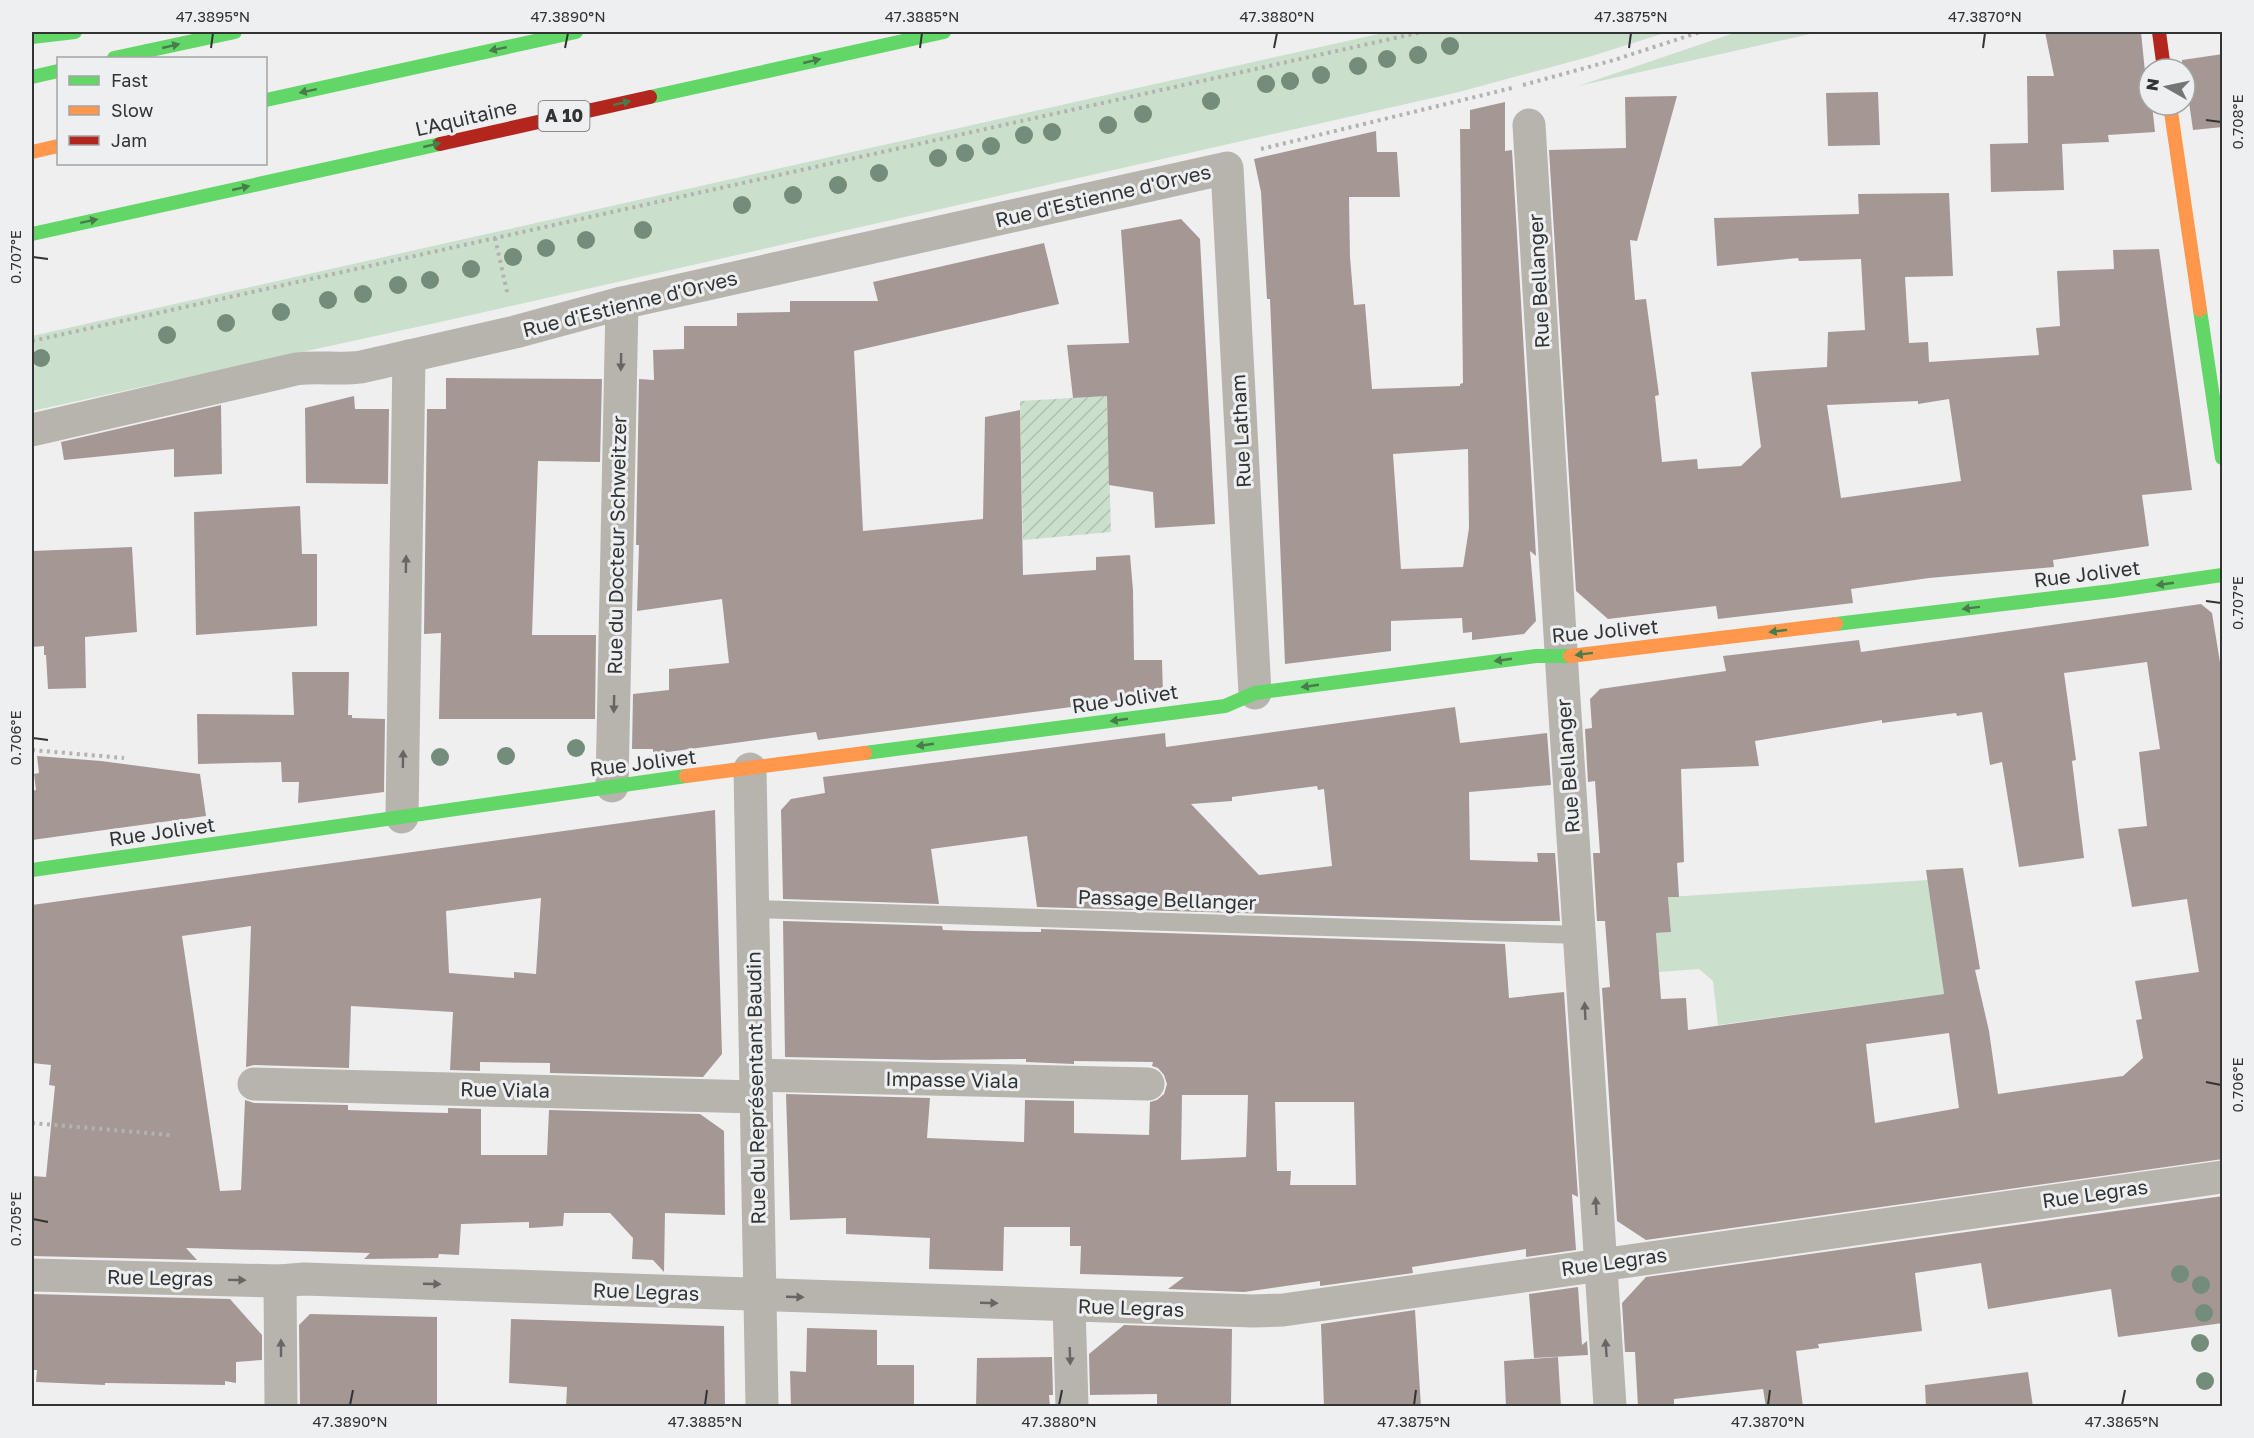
<svg xmlns="http://www.w3.org/2000/svg" width="2254" height="1438" font-family="'Golos Text',sans-serif">
<style>
.grass{fill:#cbdfcd}
.garden{fill:url(#garden-furrows)}
.building{fill:#a59894;fill-rule:evenodd}
.lines{fill:none;stroke-linecap:round;stroke-linejoin:round}
.path{stroke:#b4b2af;stroke-width:4;stroke-dasharray:3 4.5;stroke-linecap:butt}
.lane{stroke:#b7b3ad;stroke-width:18}
.street{stroke:#b7b3ad;stroke-width:33}
.fast{stroke:#63d668;stroke-width:14}
.slow{stroke:#ff974d;stroke-width:14}
.jam{stroke:#b3261e;stroke-width:14}
.tree{fill:#748c7a}
.oneway{fill:#487c4b}
.oneway2{fill:#676664}
.ticks{fill:none;stroke:#323333;stroke-width:2}
.labels{text-anchor:middle;stroke-width:6;stroke-linejoin:round;paint-order:stroke}
.shield{fill:#eeeff1;stroke:#6a6b6c;stroke-width:1.5}
.shield-label{font-size:18px;font-weight:bold;fill:#323333}
.street-label{font-size:20px;fill:#323333;stroke:#eeeff1}
.neatline{fill:none;stroke:#323333;stroke-width:2}
.ticks-label{font-size:15px;text-anchor:middle;fill:#323333}
</style>
<defs>
<pattern id="garden-furrows" width="10" height="10" patternUnits="userSpaceOnUse" patternTransform="scale(1.5)"><rect width="10" height="10" fill="#cbdfcd"/><path d="M-1 1l2-2M0 10L10 0M9 11l2-2" fill="none" stroke="#afc0b0"/></pattern>
</defs>
<rect width="100%" height="100%" fill="#efeff0"/>
<g class="grass">
<path d="M1387,32H1668L1592,56L1459,92L449,320L32,411V336Z"/>
<path d="M1737,32H1819L1578,86Z"/>
<path d="M1928,880L1944,994L1718,1025L1713,981L1699,969L1659,972L1656,933L1671,932L1668,897Z"/>
</g>
<path class="garden" d="M1107,396L1111,532L1023,540L1020,401Z"/>
<g class="building">
<path d="M2045,32H2141L2145,72L2149,80V105H2152L2155,132L2108,135L2109,142L2062,144L2064,190L1991,192L1990,144L2028,143L2027,76H2054Z"/>
<path d="M2223,54V127L2193,130L2189,102L2185,94V69H2182V60Z"/>
<path d="M1878,92L1880,145L1828,146L1826,93Z"/>
<path d="M1677,96L1637,241L1630,240L1635,300L1646,299L1659,395L1655,396L1662,462L1697,459L1698,469L1741,466L1761,447L1751,372L1827,367L1828,332L1865,330L1861,259L1799,261L1798,258L1717,266L1714,218L1859,214L1858,194L1949,193L1953,276L1905,277L1909,343L1928,342L1929,362L2039,355L2036,328L2060,326L2057,271L2114,269L2113,250L2159,249L2192,490L2142,495L2149,546L2053,560L2054,567L1929,578L1851,589L1853,603L1718,619L1716,606L1608,619L1576,591L1549,150L1626,148L1625,97ZM1949,399L1961,481L1841,498L1827,405L1918,401V404Z"/>
<path d="M1505,102V151L1512,150L1536,556L1530,551L1536,621L1524,634L1472,640V632L1463,633L1462,618L1391,621V651L1285,664L1270,299H1267L1261,192L1254,159L1376,131L1377,152H1397L1400,197H1349L1350,257L1354,305L1365,304L1372,389L1460,386V384L1463,383L1460,129H1470V110ZM1468,449L1469,528L1463,567L1401,569L1393,454Z"/>
<path d="M1181,219L1200,239L1215,524L1155,528L1153,492L1109,485L1107,396L1073,398L1067,345L1129,343L1121,230Z"/>
<path d="M1044,243L1059,304L854,351L863,531L983,519L985,417L1020,410L1023,575L1096,570V557L1130,555L1133,590L1134,660H1162L1163,695L818,740L816,732L653,754V749H632L633,694L669,690V669L729,663L722,599L637,611L639,545H636L639,379L654,380L653,350L684,349V326H737V313L790,312V301H878L873,282Z"/>
<path d="M446,378L602,379L600,462L538,461L532,635H596L595,719H439L441,633L424,634L427,409H446Z"/>
<path d="M354,396L355,409H389L388,484L306,483L305,408Z"/>
<path d="M221,405L222,474L174,477V449L64,460L61,442Z"/>
<path d="M300,506L302,554H317V626L196,635L194,512Z"/>
<path d="M132,547L137,632L85,637L86,688L48,689L46,655H44V646L32,647V551Z"/>
<path d="M2201,604L2212,613L2223,681V1159L1646,1240L1617,1221L1602,988L1610,987L1605,921H1597L1593,853H1600L1595,781L1588,782L1585,729L1592,728L1590,699L1600,689L1726,671L1723,656L1859,640L1861,652ZM2147,662L2160,749L2139,752L2147,826L2118,829L2132,907L2187,899L2199,972L2135,981L2142,1019L2136,1020L2143,1058L2123,1076L1998,1094L1989,1031L1975,970L1980,969L1963,868L1926,870L1944,994L1688,1030L1686,998L1661,999L1656,933L1671,932L1668,897H1679L1677,863L1684,862L1681,769L1759,766L1755,741L1882,720V723L1956,713L1957,716L1982,712L1990,765L2002,762L2019,867L2084,858L2072,761L2076,760L2064,673ZM1949,1033L1959,1108L1875,1123L1866,1044Z"/>
<path d="M292,672H349L348,715H352V718L385,719L384,792L298,803L299,782H282L281,762L198,764L197,714L294,715Z"/>
<path d="M1455,707L1460,743L1547,733L1551,785L1469,792L1470,860L1538,862L1537,853H1555L1560,921H1503L1037,907L1027,836L931,849L939,904L783,899L781,810L791,799L825,793L823,777L1165,733L1166,747ZM1317,786L1318,790L1324,789L1332,866L1259,875L1191,804L1232,801V797Z"/>
<path d="M37,756L101,761L200,774L206,816L32,840V791L36,790L34,774L39,773Z"/>
<path d="M715,810L722,1054L703,1077L550,1073V1063L480,1062V1071L450,1070L453,1012L351,1006L349,1068L254,1065L246,1067L251,926L182,936L220,1191L241,1190L245,1100L254,1103L348,1105V1110L407,1112L448,1113V1108L481,1109V1155H547L549,1110L700,1114L724,1131L725,1215L665,1213L664,1272L653,1260L632,1259L633,1238L610,1213H564L563,1226L529,1228V1222L461,1224L459,1255L439,1254L438,1258L364,1259L370,1253L186,1248L197,1260L32,1256V1176L46,1177L55,1086L49,1085L51,1065L32,1063L34,1014L32,996V905ZM541,898L536,974L514,972V978L449,973L446,911Z"/>
<path d="M783,921L942,926L943,930L973,931L1041,932V929L1505,944L1509,998L1564,992L1578,1197L1572,1194L1576,1250L1526,1257V1249L1412,1267L1413,1273L1320,1286V1281L1244,1292L1168,1289L1184,1277L1080,1274L1081,1246H1070V1227H1004L1003,1271L929,1269L930,1238L846,1234V1218L790,1220L786,1094L930,1098L927,1138L1024,1142L1025,1100L1074,1101V1133L1149,1135L1150,1102L1157,1100L1164,1094L1167,1084L1164,1075L1158,1068L1152,1066L1153,1062L1074,1061V1064L1026,1062V1059L932,1060L785,1057ZM1182,1095H1248L1246,1157L1181,1160ZM1275,1102H1354L1356,1185H1290L1291,1171H1277Z"/>
<path d="M2223,1196V1323L2118,1337L2111,1289L1988,1309L1981,1263L1915,1273L1922,1331L1818,1344L1819,1348L1796,1351L1803,1407H1766L1763,1389L1674,1399V1407H1638L1635,1352H1625L1622,1303L1646,1277Z"/>
<path d="M1578,1287L1582,1345L1587,1341L1588,1355L1534,1358L1529,1294Z"/>
<path d="M32,1294L230,1299L262,1335V1360L236,1362V1383L225,1381V1385L105,1383V1385L36,1382L37,1370H32Z"/>
<path d="M1415,1310L1421,1407H1324L1321,1324Z"/>
<path d="M310,1314L437,1317V1407H300L299,1325Z"/>
<path d="M511,1319L724,1326L725,1407H566L567,1387L509,1383Z"/>
<path d="M1124,1325L1232,1329L1231,1407H1157V1394L1090,1395L1089,1354Z"/>
<path d="M807,1328L877,1330V1365H914V1407H791L790,1371L806,1372Z"/>
<path d="M1052,1357L1053,1395H1049L1050,1407H976L977,1358Z"/>
<path d="M1558,1357L1561,1407H1506L1504,1361Z"/>
<path d="M2028,1372L2033,1407H1926L1925,1385Z"/>
</g>
<g class="lines">
<g class="path">
<path d="M1523,85L1614,60L1700,32"/>
<path d="M1261,149L1516,87"/>
<path d="M495,238L508,296"/>
<path d="M32,341L1422,32"/>
<path d="M32,750L124,758"/>
<path d="M32,1123L170,1135"/>
</g>
<path class="lane" d="M752,909L1580,935"/>
<g class="street">
<path d="M1529,125L1563,684L1610,1406"/>
<path d="M32,430L296,369C318,366 339,370 361,367L515,332L622,303L1227,168L1255,693"/>
<path d="M750,769L762,1406"/>
<path d="M612,786L622,303"/>
<path d="M402,817L409,356"/>
<path d="M756,1075L1148,1084"/>
<path d="M254,1084L756,1097"/>
<path d="M32,1275L280,1281L304,1279L1253,1311L1283,1310L2222,1177"/>
<path d="M280,1281L281,1406"/>
<path d="M1069,1306L1072,1406"/>
</g>
<g class="fast">
<path d="M32,37L75,32"/>
<path d="M114,58L235,32"/>
<path d="M32,77L58,71"/>
<path d="M650,97L944,32"/>
<path d="M266,100L576,32"/>
<path d="M32,234L440,144"/>
<path d="M2200,310L2222,458"/>
<path d="M1836,624L2112,591L2222,575"/>
<path d="M865,753L1225,706L1255,693L1536,656H1570"/>
<path d="M32,870L686,776"/>
</g>
<g class="slow">
<path d="M2170,105L2200,310"/>
<path d="M32,152L58,146"/>
<path d="M1570,656L1836,624"/>
<path d="M686,776L865,753"/>
</g>
<g class="jam">
<path d="M2159,32L2164,69"/>
<path d="M440,144L650,97"/>
</g>
</g>
<g class="tree">
<circle cx="1450" cy="46" r="9"/>
<circle cx="1418" cy="55" r="9"/>
<circle cx="1387" cy="59" r="9"/>
<circle cx="1358" cy="66" r="9"/>
<circle cx="1321" cy="75" r="9"/>
<circle cx="1290" cy="81" r="9"/>
<circle cx="1266" cy="84" r="9"/>
<circle cx="1211" cy="101" r="9"/>
<circle cx="1143" cy="114" r="9"/>
<circle cx="1108" cy="125" r="9"/>
<circle cx="1052" cy="132" r="9"/>
<circle cx="1024" cy="135" r="9"/>
<circle cx="991" cy="146" r="9"/>
<circle cx="965" cy="153" r="9"/>
<circle cx="938" cy="158" r="9"/>
<circle cx="879" cy="173" r="9"/>
<circle cx="838" cy="185" r="9"/>
<circle cx="793" cy="195" r="9"/>
<circle cx="742" cy="205" r="9"/>
<circle cx="643" cy="230" r="9"/>
<circle cx="586" cy="240" r="9"/>
<circle cx="546" cy="248" r="9"/>
<circle cx="513" cy="257" r="9"/>
<circle cx="471" cy="269" r="9"/>
<circle cx="430" cy="280" r="9"/>
<circle cx="398" cy="285" r="9"/>
<circle cx="363" cy="294" r="9"/>
<circle cx="328" cy="300" r="9"/>
<circle cx="281" cy="312" r="9"/>
<circle cx="226" cy="323" r="9"/>
<circle cx="167" cy="335" r="9"/>
<circle cx="41" cy="358" r="9"/>
<circle cx="576" cy="748" r="9"/>
<circle cx="506" cy="756" r="9"/>
<circle cx="440" cy="757" r="9"/>
<circle cx="2180" cy="1274" r="9"/>
<circle cx="2201" cy="1285" r="9"/>
<circle cx="2204" cy="1313" r="9"/>
<circle cx="2200" cy="1343" r="9"/>
<circle cx="2205" cy="1381" r="9"/>
</g>
<defs><path id="oneway-solid" d="M-6-.8H1V-3.2L6.5 0L1 3.2V.8H-6Z" transform="scale(1.5)"/></defs>
<g class="oneway">
<use href="#oneway-solid" transform="translate(171 46) rotate(-13)"/>
<use href="#oneway-solid" transform="translate(498 49) rotate(168)"/>
<use href="#oneway-solid" transform="translate(812 61) rotate(-13)"/>
<use href="#oneway-solid" transform="translate(308 91) rotate(168)"/>
<use href="#oneway-solid" transform="translate(622 103) rotate(-13)"/>
<use href="#oneway-solid" transform="translate(432 145) rotate(-13)"/>
<use href="#oneway-solid" transform="translate(241 188) rotate(-13)"/>
<use href="#oneway-solid" transform="translate(89 221) rotate(-12)"/>
<use href="#oneway-solid" transform="translate(2165 584) rotate(172)"/>
<use href="#oneway-solid" transform="translate(1971 608) rotate(173)"/>
<use href="#oneway-solid" transform="translate(1778 631) rotate(173)"/>
<use href="#oneway-solid" transform="translate(1584 654) rotate(173)"/>
<use href="#oneway-solid" transform="translate(1503 660) rotate(172)"/>
<use href="#oneway-solid" transform="translate(1310 686) rotate(172)"/>
<use href="#oneway-solid" transform="translate(1119 720) rotate(172)"/>
<use href="#oneway-solid" transform="translate(925 745) rotate(172)"/>
</g>
<g class="oneway2">
<use href="#oneway-solid" transform="translate(621 362) rotate(91)"/>
<use href="#oneway-solid" transform="translate(406 564) rotate(-89)"/>
<use href="#oneway-solid" transform="translate(614 704) rotate(91)"/>
<use href="#oneway-solid" transform="translate(403 759) rotate(-89)"/>
<use href="#oneway-solid" transform="translate(1585 1011) rotate(-93)"/>
<use href="#oneway-solid" transform="translate(1596 1206) rotate(-93)"/>
<use href="#oneway-solid" transform="translate(237 1280) rotate(1)"/>
<use href="#oneway-solid" transform="translate(432 1284) rotate(2)"/>
<use href="#oneway-solid" transform="translate(795 1297) rotate(2)"/>
<use href="#oneway-solid" transform="translate(989 1303) rotate(2)"/>
<use href="#oneway-solid" transform="translate(281 1348) rotate(-90)"/>
<use href="#oneway-solid" transform="translate(1606 1348) rotate(-94)"/>
<use href="#oneway-solid" transform="translate(1070 1356) rotate(88)"/>
</g>
<path class="ticks" d="M211,48L213,33M565,48L568,33M920,48L922,33M1274,48L1277,33M1629,48L1631,33M1983,48L1985,33M2206,120L2221,122M33,257L48,259M2206,601L2221,603M33,738L48,740M2206,1082L2221,1085M33,1219L48,1222M350,1405L353,1390M705,1405L707,1390M1059,1405L1062,1390M1414,1405L1416,1390M1768,1405L1770,1390M2122,1405L2125,1390"/>
<g class="labels">
<rect class="shield" x="538.5" y="101" width="51" height="30" rx="4.5"/>
<g class="shield-label">
<text x="564" y="122">A 10</text>
</g>
<g class="street-label">
<text transform="translate(466 118) rotate(-13)" y="7">L'Aquitaine</text>
<text transform="translate(1103 196) rotate(-13)" y="7">Rue d'Estienne d'Orves</text>
<text transform="translate(1539 281) rotate(-93)" y="7">Rue Bellanger</text>
<text transform="translate(630 304) rotate(-14)" y="7">Rue d'Estienne d'Orves</text>
<text transform="translate(1241 431) rotate(-93)" y="7">Rue Latham</text>
<text transform="translate(617 545) rotate(-89)" y="7">Rue du Docteur Schweitzer</text>
<text transform="translate(2087 574) rotate(-7)" y="7">Rue Jolivet</text>
<text transform="translate(1605 631) rotate(-5)" y="7">Rue Jolivet</text>
<text transform="translate(1125 699) rotate(-8)" y="7">Rue Jolivet</text>
<text transform="translate(643 763) rotate(-7)" y="7">Rue Jolivet</text>
<text transform="translate(1568 766) rotate(-94)" y="7">Rue Bellanger</text>
<text transform="translate(162 832) rotate(-8)" y="7">Rue Jolivet</text>
<text transform="translate(1167 900) rotate(2)" y="7">Passage Bellanger</text>
<text transform="translate(952 1080) rotate(1)" y="7">Impasse Viala</text>
<text transform="translate(756 1088) rotate(-91)" y="7">Rue du Représentant Baudin</text>
<text transform="translate(505 1090) rotate(1)" y="7">Rue Viala</text>
<text transform="translate(2095 1194) rotate(-8)" y="7">Rue Legras</text>
<text transform="translate(1614 1262) rotate(-8)" y="7">Rue Legras</text>
<text transform="translate(160 1278) rotate(1)" y="7">Rue Legras</text>
<text transform="translate(646 1292) rotate(2)" y="7">Rue Legras</text>
<text transform="translate(1131 1308) rotate(2)" y="7">Rue Legras</text>
</g>
</g>
<rect width="2254" height="1438" fill="none" stroke="#eeeff1" stroke-width="66"/>
<rect x="57" y="57" width="210" height="108" fill="#eeeff1" stroke="#a3a4a5" stroke-width="1.5"/>
<rect x="69" y="76" width="30" height="9" fill="#63d668" stroke="#a3a4a5" stroke-width="1.5"/>
<text x="111" y="87" font-size="18" fill="#323333">Fast</text>
<rect x="69" y="106" width="30" height="9" fill="#ff974d" stroke="#a3a4a5" stroke-width="1.5"/>
<text x="111" y="117" font-size="18" fill="#323333">Slow</text>
<rect x="69" y="136" width="30" height="9" fill="#b3261e" stroke="#a3a4a5" stroke-width="1.5"/>
<text x="111" y="147" font-size="18" fill="#323333">Jam</text>
<g transform="translate(2167 87) rotate(279)"><circle r="28" fill="#eeeff1" stroke="#a3a4a5" stroke-width="1.5"/>
<path d="M0-4.5L10 22L0 15L-10 22Z" fill="#747575"/>
<text y="-9" font-size="16" font-weight="bold" text-anchor="middle" fill="#323333">N</text>
</g>
<rect x="33" y="33" width="2188" height="1372" class="neatline"/>
<g class="ticks-label">
<text x="213" y="22">47.3895°N</text>
<text x="568" y="22">47.3890°N</text>
<text x="922" y="22">47.3885°N</text>
<text x="1277" y="22">47.3880°N</text>
<text x="1631" y="22">47.3875°N</text>
<text x="1985" y="22">47.3870°N</text>
<text transform="translate(2238 122) rotate(-90)" y="5">0.708°E</text>
<text transform="translate(16 257) rotate(-90)" y="5">0.707°E</text>
<text transform="translate(2238 603) rotate(-90)" y="5">0.707°E</text>
<text transform="translate(16 738) rotate(-90)" y="5">0.706°E</text>
<text transform="translate(2238 1085) rotate(-90)" y="5">0.706°E</text>
<text transform="translate(16 1219) rotate(-90)" y="5">0.705°E</text>
<text x="350" y="1427">47.3890°N</text>
<text x="705" y="1427">47.3885°N</text>
<text x="1059" y="1427">47.3880°N</text>
<text x="1414" y="1427">47.3875°N</text>
<text x="1768" y="1427">47.3870°N</text>
<text x="2122" y="1427">47.3865°N</text>
</g>
</svg>
